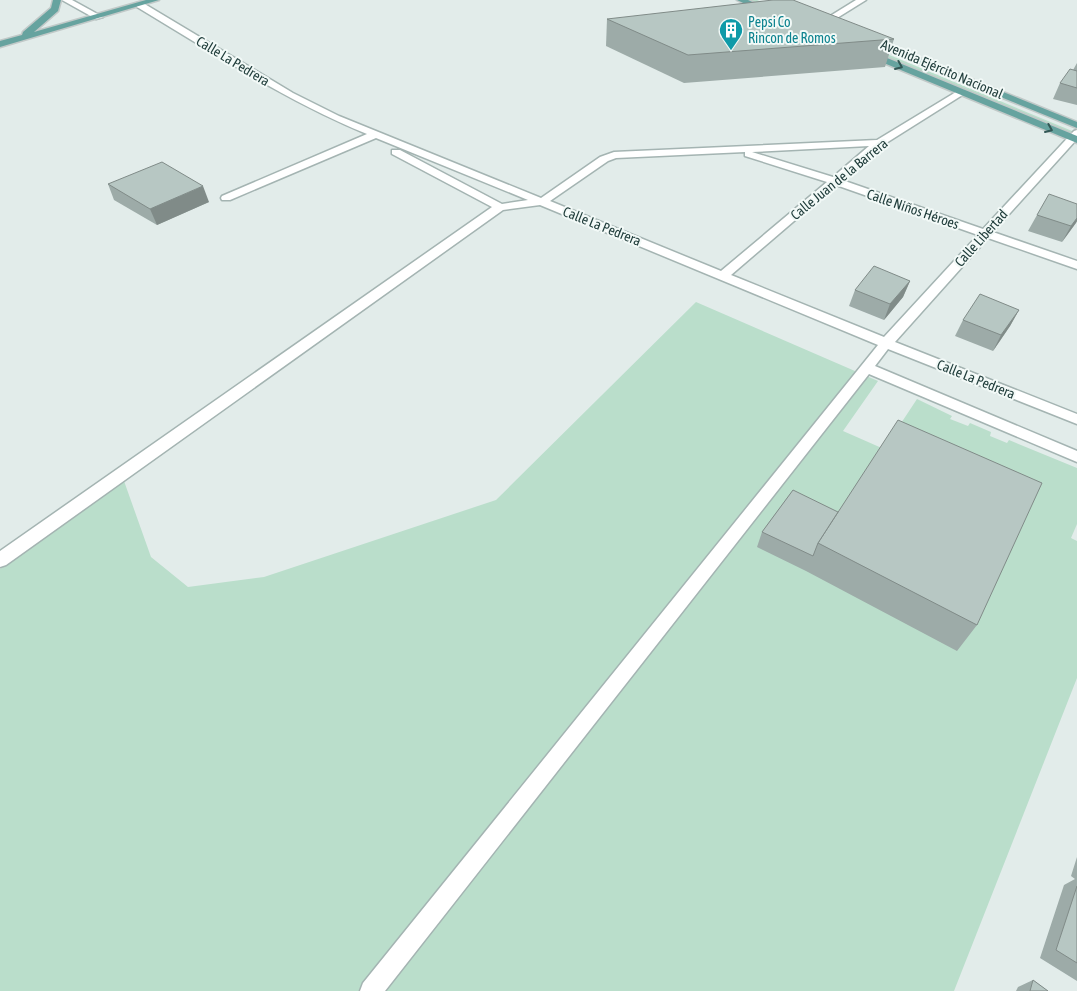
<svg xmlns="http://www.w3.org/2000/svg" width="1077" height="991" font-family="'Asap Condensed',sans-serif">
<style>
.green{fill:#badecb}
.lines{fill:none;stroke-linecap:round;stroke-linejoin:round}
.minor-casing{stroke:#a4b4b2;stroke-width:3}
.major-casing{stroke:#c1c9c8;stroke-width:3}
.minor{fill:#fff;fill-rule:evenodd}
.major{fill:#66a39f;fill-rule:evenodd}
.wall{fill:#9daba8}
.shaded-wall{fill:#808b88}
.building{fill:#b7c7c3;stroke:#808b88}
.oneway{stroke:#325755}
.labels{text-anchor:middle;stroke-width:4;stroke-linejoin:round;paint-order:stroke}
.far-culture-label{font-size:14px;fill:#0d838f;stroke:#f2f9f7;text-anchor:start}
.far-street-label{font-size:14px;fill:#213e3c;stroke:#f2f9f7}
</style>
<rect width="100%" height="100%" fill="#e2ecea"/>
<g class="green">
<path d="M743,0H757L1077,133V139Z"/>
<path d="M696,302L878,381L843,431L884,449L917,399L952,416L950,419L968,426L970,423L991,432L990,436L1007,443L1009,440L1077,468V524L1071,538L1077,541V678L954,991H0V569L124,481L151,557L188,587L264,577L496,500Z"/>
</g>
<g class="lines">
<g class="minor-casing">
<g id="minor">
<path d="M62,0H72L103,17L96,19Z"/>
<path d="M856,0H866L821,28L814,26Z"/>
<path d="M137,3H143L293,93L339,116L541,198L600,157L614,152L877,140L961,89L964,90V94L883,145L842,180L983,229L1074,131L1077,130V139L993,232L1077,261V269L988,238L895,342L1077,414V424L888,349L875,366L1077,451V462L869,374L385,991H360L363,983L878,345L540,205L503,210L6,565L0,567V551L492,207L392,154V150H400L502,204L528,200L376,138L230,200H222L221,198L222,196L367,134C286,101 212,52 137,7ZM869,146L833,177L752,152ZM745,152V156L827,182L721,271L550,201L608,161L616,158ZM836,185L978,235L884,337L731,275Z"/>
</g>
</g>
<g class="major-casing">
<g id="major">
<path d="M53,0H61L58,11L34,32L146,0H159L0,47V41L22,35L23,32L51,8Z"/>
<path d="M737,0H748L769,10L762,12Z"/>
<path d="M873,39L1077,122V128L870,44V40Z"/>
<path d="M870,51L1077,136V143L867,56L866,54Z"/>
</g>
</g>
<use href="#minor" class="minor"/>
<use href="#major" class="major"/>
</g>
<g class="wall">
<path d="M607,19L894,39L885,67L684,83L606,46Z"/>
<path d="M1077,63V105L1053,99L1060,83L1073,70Z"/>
<path d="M108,184L209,202L157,225L114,200Z"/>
<path d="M1077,204V221L1062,242L1028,231L1037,215Z"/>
<path d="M910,281L903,297L884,320L849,306L855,290Z"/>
<path d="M1019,310L1010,326L993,351L955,336L963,320Z"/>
<path d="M793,490L977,625L957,651L806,571L757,547L762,532Z"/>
<path d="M1077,857V981L1040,958L1064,885L1075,879L1071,876Z"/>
<path d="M1033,980L1048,991H1016L1018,987Z"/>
</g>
<g class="shaded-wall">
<path d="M203,186L209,202L157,225L150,209Z"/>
<path d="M1077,218V221L1076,223L1062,242L1071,226Z"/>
<path d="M910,281L903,297L884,320L890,304Z"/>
<path d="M1019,310L1010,326L993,351L1001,335Z"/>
</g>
<g class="building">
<path d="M773,0H793L894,39L688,55L607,19Z"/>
<path d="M1070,69L1077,71V88L1060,83Z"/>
<path d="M162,162L203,186L150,209L108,184Z"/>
<path d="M1049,194L1077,204V218L1071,226L1037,215Z"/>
<path d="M874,266L910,281L890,304L855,290Z"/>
<path d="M980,294L1019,310L1001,335L963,320Z"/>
<path d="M898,420L1042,483L977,625L818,543Z"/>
<path d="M793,490L838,512L818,543L813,556L762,532Z"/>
<path d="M1077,886V963L1056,950Z"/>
<path d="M1033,980L1048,991H1030Z"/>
</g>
<defs><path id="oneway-chevron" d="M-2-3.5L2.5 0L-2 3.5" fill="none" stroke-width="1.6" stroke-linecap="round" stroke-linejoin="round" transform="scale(1.25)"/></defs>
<g class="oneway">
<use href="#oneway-chevron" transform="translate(899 66) rotate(23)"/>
<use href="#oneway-chevron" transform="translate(1049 129) rotate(23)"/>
</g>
<defs>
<g id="building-pin" transform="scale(1.25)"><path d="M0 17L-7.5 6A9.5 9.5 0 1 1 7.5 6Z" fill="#0f9aa8" stroke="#f2f9f7"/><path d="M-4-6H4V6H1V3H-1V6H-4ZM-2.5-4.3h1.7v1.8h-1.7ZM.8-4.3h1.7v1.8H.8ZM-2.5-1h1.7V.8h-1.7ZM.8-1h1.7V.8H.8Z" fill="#fff"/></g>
</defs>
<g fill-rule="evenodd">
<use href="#building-pin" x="731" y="30"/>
</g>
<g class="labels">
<g class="far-culture-label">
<text x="748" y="27">Pepsi Co<tspan x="748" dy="16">Rincon de Romos</tspan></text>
</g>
<g class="far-street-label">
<text transform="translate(233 61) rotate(31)" y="5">Calle La Pedrera</text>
<text transform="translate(942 69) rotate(23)" y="5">Avenida Ejército Nacional</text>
<text transform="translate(839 179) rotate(-39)" y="5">Calle Juan de la Barrera</text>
<text transform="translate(913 209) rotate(19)" y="5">Calle Niños Héroes</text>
<text transform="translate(602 226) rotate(22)" y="5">Calle La Pedrera</text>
<text transform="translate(981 238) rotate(-48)" y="5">Calle Libertad</text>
<text transform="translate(976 379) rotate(22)" y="5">Calle La Pedrera</text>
</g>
</g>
</svg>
